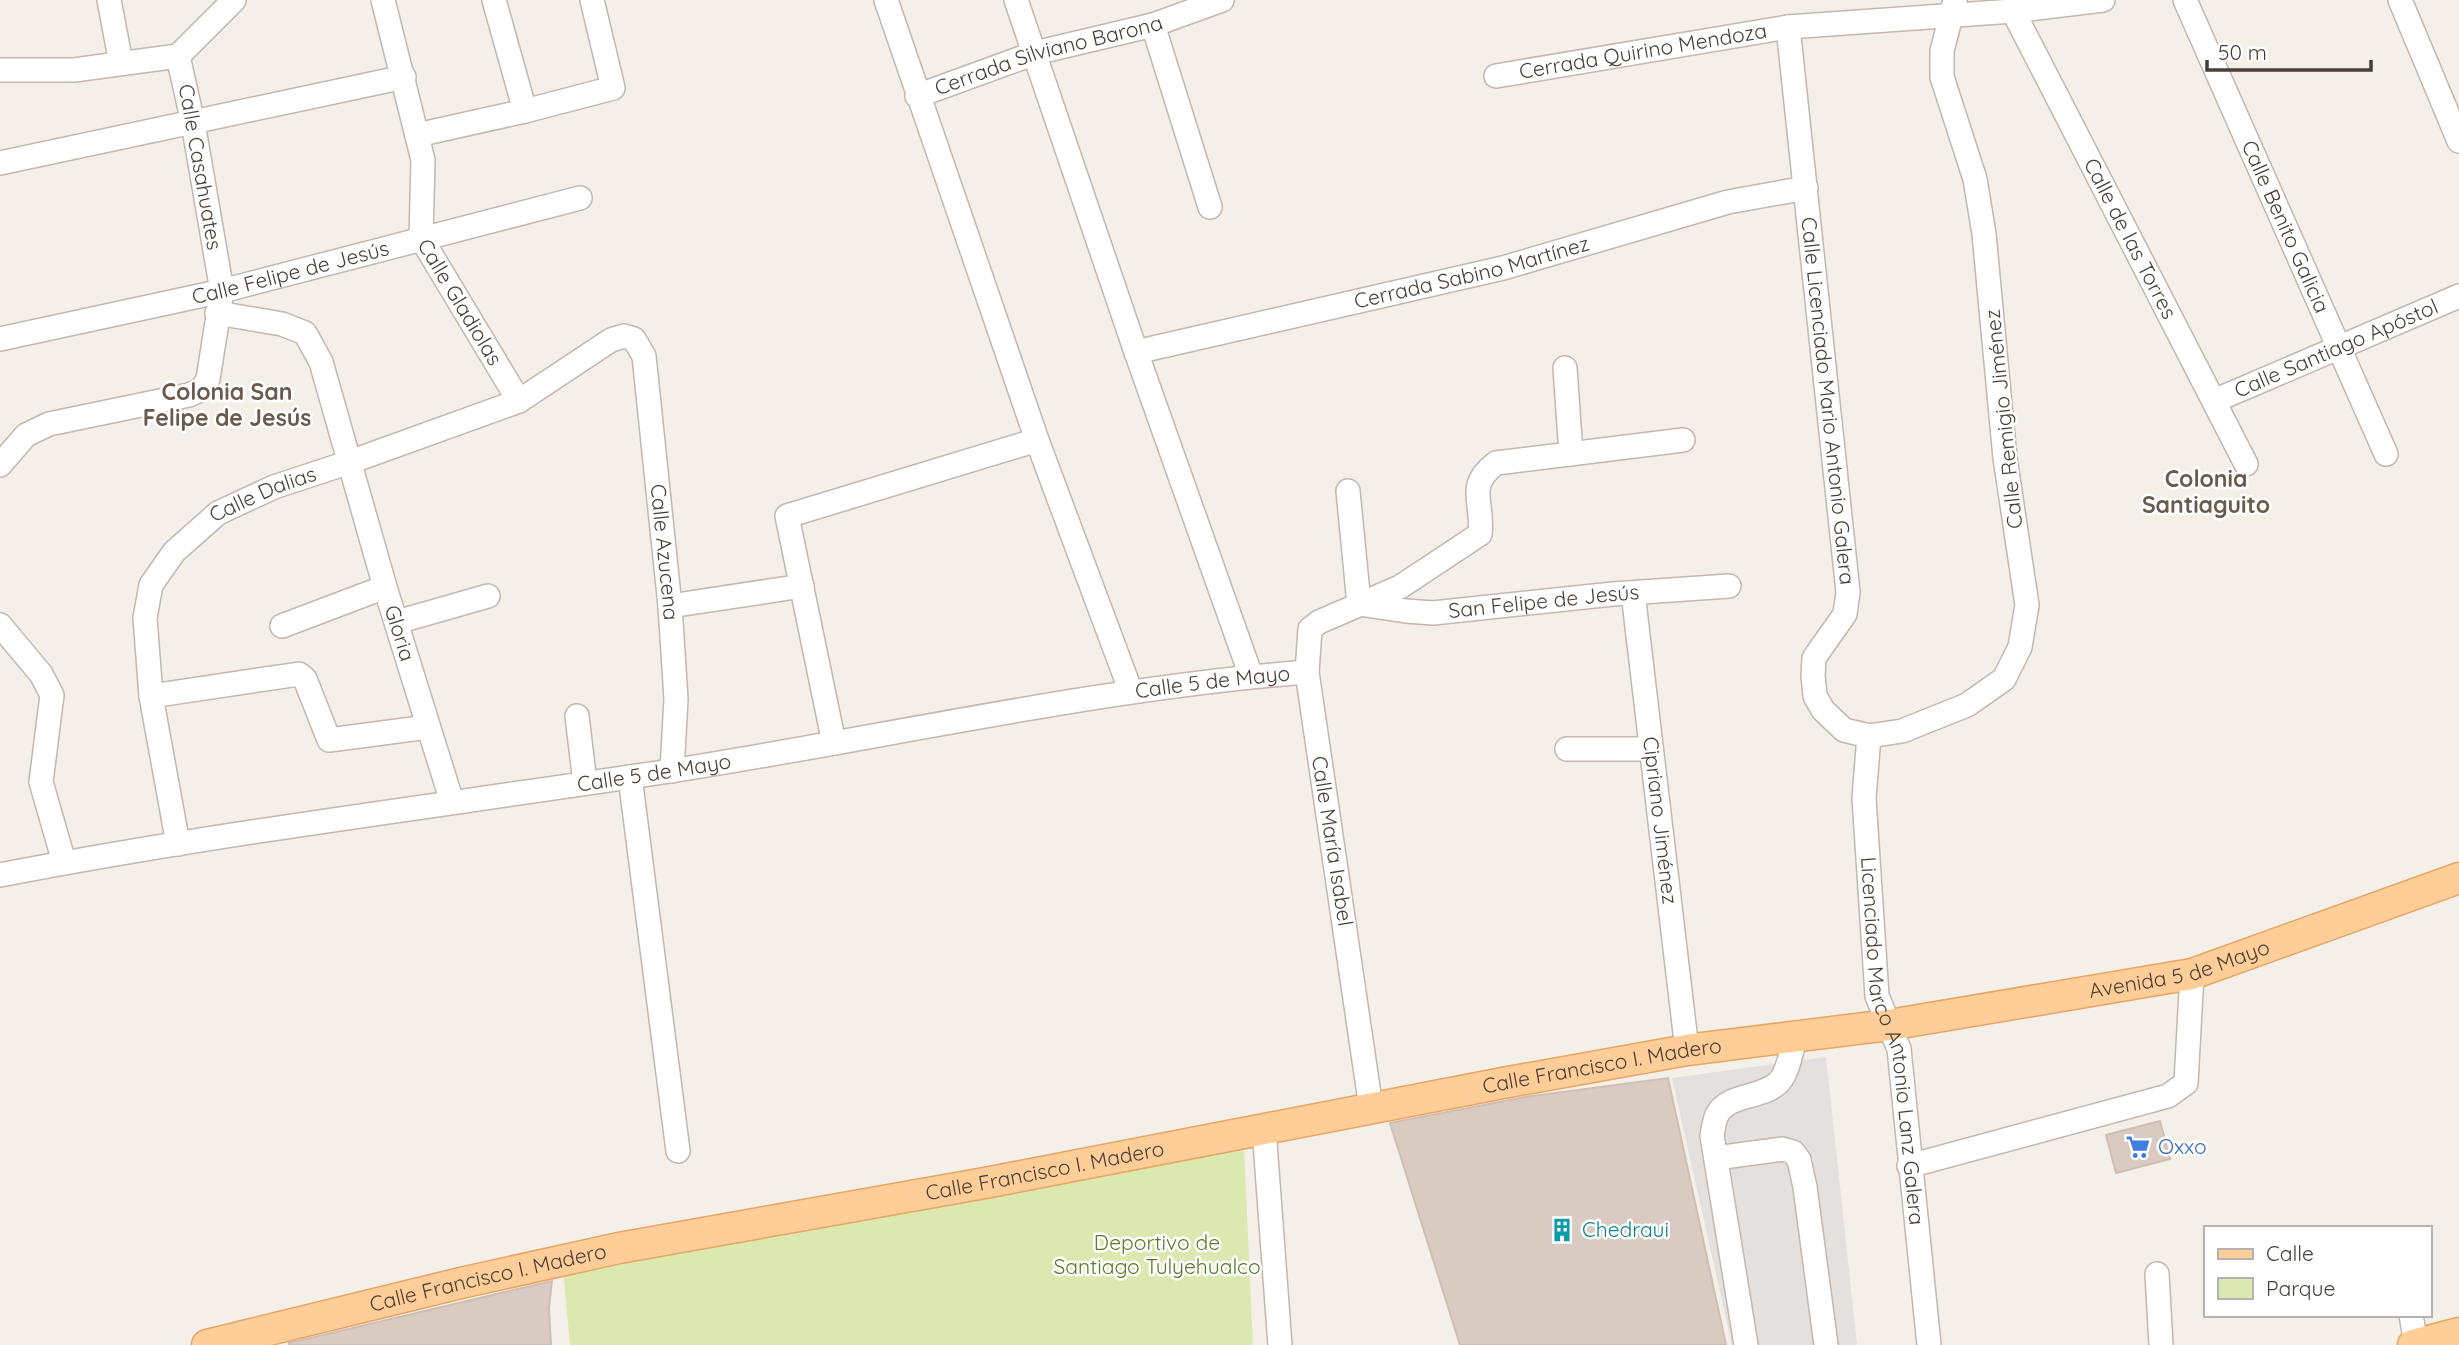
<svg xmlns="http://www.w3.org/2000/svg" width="2459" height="1345" font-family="Quicksand,sans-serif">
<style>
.green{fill:#dbe9b1}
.parking{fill:#e3e0dd}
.building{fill:#d9cbc1;stroke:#d1beb1;stroke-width:2}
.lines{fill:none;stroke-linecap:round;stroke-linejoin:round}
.minor-casing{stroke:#c3b7ae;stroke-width:26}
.major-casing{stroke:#e6a665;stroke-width:33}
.minor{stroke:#fff;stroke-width:23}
.major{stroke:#ffcd97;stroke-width:30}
.labels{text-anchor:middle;stroke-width:5;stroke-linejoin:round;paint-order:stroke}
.street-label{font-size:21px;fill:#483e37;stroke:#fff}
.shop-label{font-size:21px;fill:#366cbe;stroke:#fff;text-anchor:start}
.culture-label{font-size:21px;fill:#0d838f;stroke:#fff;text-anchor:start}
.park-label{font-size:21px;fill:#587c29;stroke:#fff}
.neighbourhood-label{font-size:23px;font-weight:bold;fill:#6b5a4e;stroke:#fff}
</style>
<rect width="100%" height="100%" fill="#f4efe9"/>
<path class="green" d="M1244,1150L1253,1345H570L562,1259Z"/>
<path class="parking" d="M1826,1057L1857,1345H1732L1672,1078Z"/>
<g class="building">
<path d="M1668,1078L1726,1345H1460L1390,1123L1525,1097Z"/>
<path d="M2160,1121L2170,1159L2116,1173L2106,1135Z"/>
<path d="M552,1281L549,1308L551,1345H289V1343Z"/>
</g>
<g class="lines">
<g class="minor-casing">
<g id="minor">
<path d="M109,0L121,63"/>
<path id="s1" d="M383,0L423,160L421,238L519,401"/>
<path d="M494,0L525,111"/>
<path d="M886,0L1037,440L1131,692"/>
<path d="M1016,0L1136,352L1251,676"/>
<path id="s2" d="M2185,0L2386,454"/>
<path d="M2400,0L2459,141"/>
<path id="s3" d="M2013,11L2246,464"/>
<path d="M1153,25L1210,207"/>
<path id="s4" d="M1788,27L1848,592L1845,614L1814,658L1813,676L1815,696L1823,710L1844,730L1869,736L1902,731L1967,705L2004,679L2020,647L2027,605L2005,458L1984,234L1975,179L1942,77V51L1955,0"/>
<path d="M178,56L234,0"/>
<path d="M0,70H74L178,56"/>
<path id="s5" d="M1496,76L1788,27L2013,11L2103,0"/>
<path id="s6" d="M917,96L1035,53L1153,25L1222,0"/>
<path d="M417,135L525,111L613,88L592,0"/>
<path d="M0,163L404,77"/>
<path id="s7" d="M217,313L282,324L305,333L321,362L385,587L452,802"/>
<path id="s8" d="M0,339L222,291L580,198"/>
<path id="s9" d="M1136,352L1503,268L1728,202L1806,188"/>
<path d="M1565,368L1571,454"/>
<path id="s10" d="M2214,401L2459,296"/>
<path d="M0,465L26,435L49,424L189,395L202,389L208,379L222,291L193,123L178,56"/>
<path d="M1348,491L1359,604"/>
<path id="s11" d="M1633,593L1687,1050"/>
<path id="s12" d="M1359,604L1406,611L1433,613L1613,594L1729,586"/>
<path d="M670,606L802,586"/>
<path d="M397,622L488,596"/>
<path d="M0,625L41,674L52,695L41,782L64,862"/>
<path d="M282,626L385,587"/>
<path d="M151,696L299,674L305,679L329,740L428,727"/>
<path d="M577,716L585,783"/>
<path id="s13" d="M1869,736L1864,798L1877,996L1899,1049L1929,1345"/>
<path d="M834,743L787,516L1037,440"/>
<path d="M1567,749H1650"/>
<path d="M630,777L678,1151"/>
<path id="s14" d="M178,844L151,696L145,618L151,585L174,552L218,513L274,487L350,462L519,401L611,340L624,336L634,339L644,356L670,606L676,699L672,771"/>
<path id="s15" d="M0,875C222,832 447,805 670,771C882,738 1092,689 1307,672"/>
<path d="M1371,1108L1307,672L1310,629L1319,622L1400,587L1480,534C1484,501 1465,487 1496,463L1683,440"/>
<path d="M1264,1129L1280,1345"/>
<path d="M1716,1158L1782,1149L1793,1152L1799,1160L1805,1187L1826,1345"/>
<path d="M1909,1166L2168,1096L2186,1083L2192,974"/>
<path d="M2157,1274L2161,1345"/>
<path d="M2411,1315L2416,1344"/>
<path d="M1746,1345L1712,1136C1713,1130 1714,1121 1717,1115C1728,1093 1763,1099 1779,1082C1789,1071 1791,1050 1796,1036"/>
</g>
</g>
<g class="major-casing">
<g id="major">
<path id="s16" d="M207,1345L465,1282L619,1248L985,1183L1508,1082L1687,1050L1889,1025L2192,974L2459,878"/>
<path d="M2413,1345L2459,1333"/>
</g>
</g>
<use href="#minor" class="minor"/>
<use href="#major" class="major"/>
</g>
<defs>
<g id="supermarket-bare" transform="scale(1.89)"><path d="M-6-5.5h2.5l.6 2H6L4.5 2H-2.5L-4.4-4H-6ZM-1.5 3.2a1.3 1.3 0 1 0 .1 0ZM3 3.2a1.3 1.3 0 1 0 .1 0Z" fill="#3f7fe0" stroke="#fff" stroke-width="2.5" paint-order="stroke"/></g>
<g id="building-bare" transform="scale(1.89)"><path d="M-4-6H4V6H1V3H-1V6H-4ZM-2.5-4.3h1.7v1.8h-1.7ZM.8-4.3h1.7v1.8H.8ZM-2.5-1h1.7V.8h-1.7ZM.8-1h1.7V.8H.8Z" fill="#0f9aa8" stroke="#fff" stroke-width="2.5" paint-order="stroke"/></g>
</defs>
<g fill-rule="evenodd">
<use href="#supermarket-bare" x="2138" y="1147"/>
<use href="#building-bare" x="1562" y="1230"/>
</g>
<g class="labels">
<g class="street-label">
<text dy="7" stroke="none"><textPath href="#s5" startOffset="149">Cerrada Quirino Mendoza</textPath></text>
<text dy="7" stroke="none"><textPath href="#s6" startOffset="138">Cerrada Silviano Barona</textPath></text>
<text transform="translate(200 167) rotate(80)" y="7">Calle Casahuates</text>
<text dy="7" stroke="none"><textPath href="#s2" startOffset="248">Calle Benito Galicia</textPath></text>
<text dy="7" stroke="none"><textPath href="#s3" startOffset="256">Calle de las Torres</textPath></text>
<text dy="7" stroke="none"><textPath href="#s8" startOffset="298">Calle Felipe de Jesús</textPath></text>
<text dy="7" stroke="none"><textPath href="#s9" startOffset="345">Cerrada Sabino Martínez</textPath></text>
<text dy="7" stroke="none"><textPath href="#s1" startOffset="318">Calle Gladiolas</textPath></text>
<text dy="7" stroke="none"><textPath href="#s10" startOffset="133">Calle Santiago Apóstol</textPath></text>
<text dy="7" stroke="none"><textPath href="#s4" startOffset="376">Calle Licenciado Mario Antonio Galera</textPath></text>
<text transform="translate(2004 419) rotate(-96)" y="7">Calle Remigio Jiménez</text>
<text dy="7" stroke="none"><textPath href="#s14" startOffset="410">Calle Dalias</textPath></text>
<text dy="7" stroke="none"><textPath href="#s14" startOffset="1034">Calle Azucena</textPath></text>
<text dy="7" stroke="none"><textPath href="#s12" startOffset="186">San Felipe de Jesús</textPath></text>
<text dy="7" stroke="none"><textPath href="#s7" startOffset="406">Gloria</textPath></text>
<text dy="7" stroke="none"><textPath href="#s15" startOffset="1228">Calle 5 de Mayo</textPath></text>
<text dy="7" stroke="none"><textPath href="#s15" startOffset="662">Calle 5 de Mayo</textPath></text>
<text dy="7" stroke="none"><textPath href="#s11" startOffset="229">Cipriano Jiménez</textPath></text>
<text transform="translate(1332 841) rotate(81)" y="7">Calle María Isabel</text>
<text dy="7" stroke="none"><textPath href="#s16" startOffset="2009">Avenida 5 de Mayo</textPath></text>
<text dy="7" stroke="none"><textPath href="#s13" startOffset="308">Licenciado Marco Antonio Lanz Galera</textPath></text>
<text dy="7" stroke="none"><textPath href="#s16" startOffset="1423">Calle Francisco I. Madero</textPath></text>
<text dy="7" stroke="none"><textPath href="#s16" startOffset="856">Calle Francisco I. Madero</textPath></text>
<text dy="7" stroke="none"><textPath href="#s16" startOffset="289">Calle Francisco I. Madero</textPath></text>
</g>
<g class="shop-label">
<text x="2158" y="1154">Oxxo</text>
</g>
<g class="culture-label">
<text x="1582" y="1237">Chedraui</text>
</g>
<g class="park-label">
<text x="1157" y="1250">Deportivo de<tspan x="1157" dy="24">Santiago Tulyehualco</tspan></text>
</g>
<g class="neighbourhood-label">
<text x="227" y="400">Colonia San<tspan x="227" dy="26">Felipe de Jesús</tspan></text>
<text x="2206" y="487">Colonia<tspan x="2206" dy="26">Santiaguito</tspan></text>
</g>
</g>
<rect x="2204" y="1226" width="228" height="91" fill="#ffffff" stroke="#b6b2af" stroke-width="2"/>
<rect x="2218" y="1249" width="35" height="10" fill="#ffcd97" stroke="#b6b2af" stroke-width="2"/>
<text x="2266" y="1261" font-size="21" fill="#483e37">Calle</text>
<rect x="2218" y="1278" width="35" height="21" fill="#dbe9b1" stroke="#b6b2af" stroke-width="2"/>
<text x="2266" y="1296" font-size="21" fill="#483e37">Parque</text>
<path d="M2207 60v10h164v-10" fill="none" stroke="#483e37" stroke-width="3.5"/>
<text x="2218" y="60" font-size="21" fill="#483e37" stroke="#ffffff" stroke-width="5" paint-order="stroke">50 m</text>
</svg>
